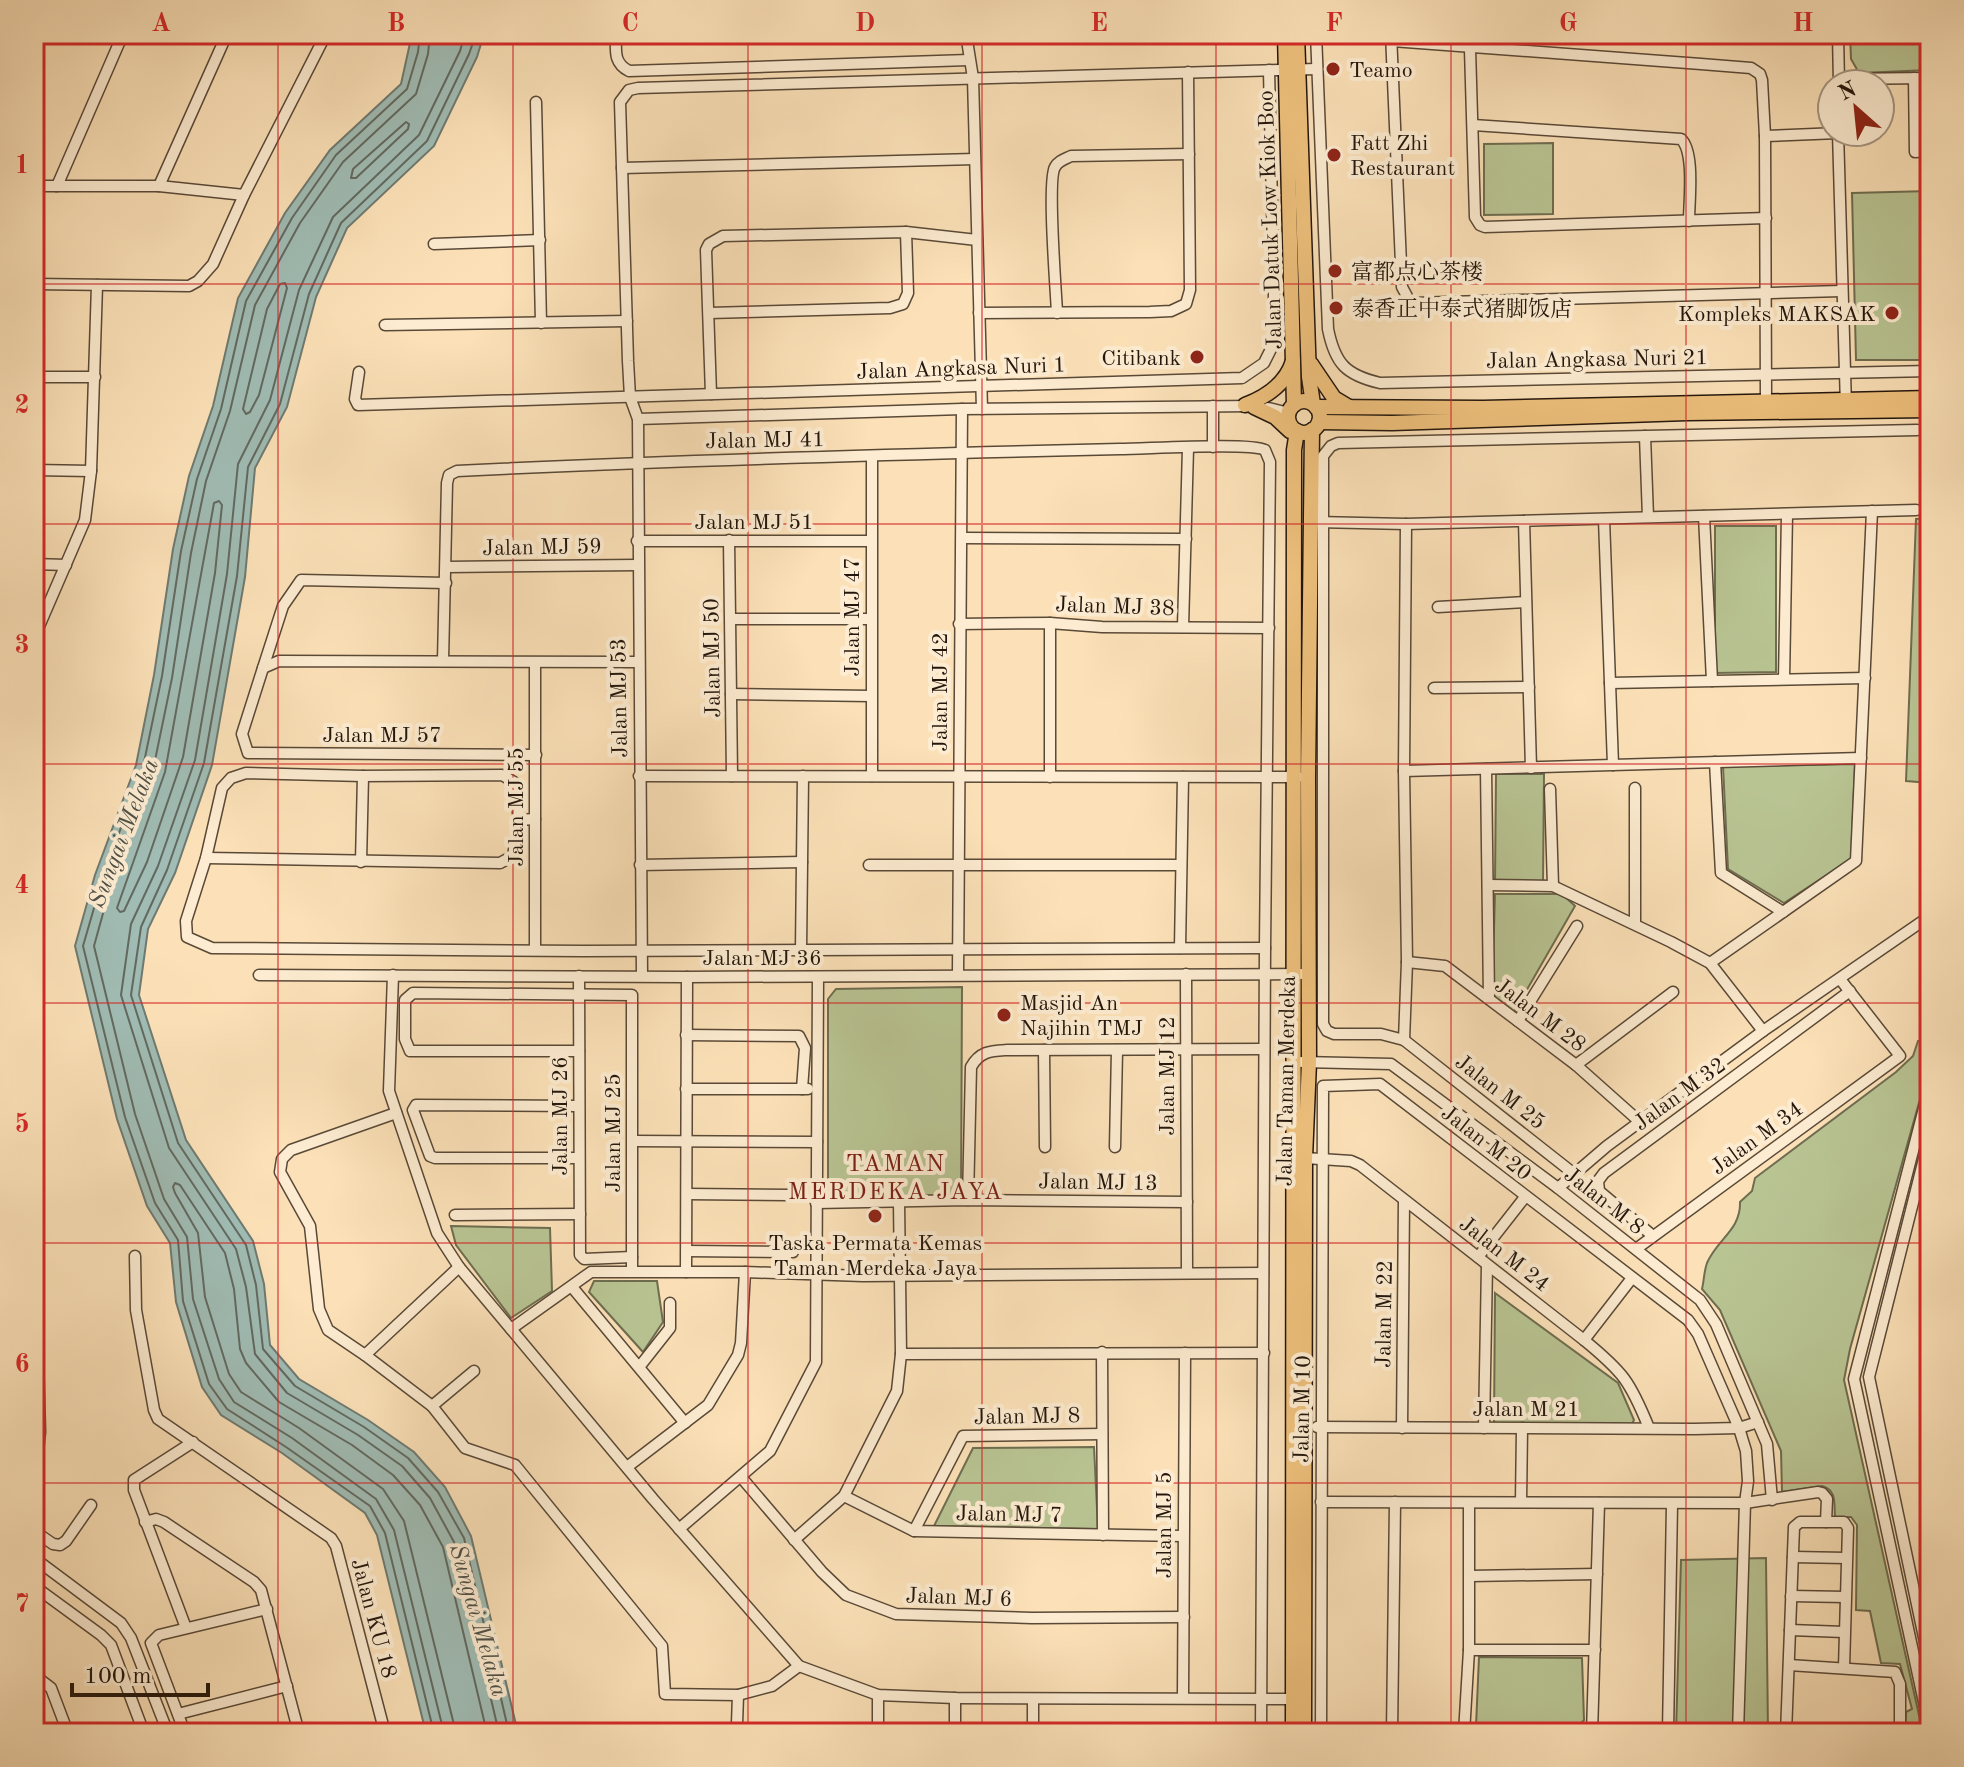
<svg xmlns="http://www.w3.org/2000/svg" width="1964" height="1767" font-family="'Old Standard TT','Noto Serif SC',serif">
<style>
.green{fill:#b9c493;stroke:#6e6d50;stroke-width:2}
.water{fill:#a0bcb4;stroke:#6e7a71;stroke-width:2}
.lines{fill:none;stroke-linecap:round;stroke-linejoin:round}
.shore{stroke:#626960;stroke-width:2}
.minor-casing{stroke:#594937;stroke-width:13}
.major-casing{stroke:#23160c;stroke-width:17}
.minor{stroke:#fdecd1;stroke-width:10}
.major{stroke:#eec07c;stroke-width:14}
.grid{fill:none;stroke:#d62828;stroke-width:2;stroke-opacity:0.55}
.poi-dot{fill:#8f2418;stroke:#fdecd1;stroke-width:3}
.labels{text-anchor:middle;stroke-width:8;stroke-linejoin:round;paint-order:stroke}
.poi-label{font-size:22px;fill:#23160c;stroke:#fdecd1;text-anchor:start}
.street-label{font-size:22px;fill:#23160c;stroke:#fdecd1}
.water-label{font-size:24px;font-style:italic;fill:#4f5047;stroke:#fdecd1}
.neighbourhood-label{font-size:24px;letter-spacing:2px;fill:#7a1f14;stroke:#fdecd1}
.neatline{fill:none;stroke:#d62828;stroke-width:3}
.grid-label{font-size:26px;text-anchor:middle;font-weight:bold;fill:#d62828}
</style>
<rect width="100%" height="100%" fill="#fce1b8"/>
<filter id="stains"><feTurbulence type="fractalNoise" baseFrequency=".0025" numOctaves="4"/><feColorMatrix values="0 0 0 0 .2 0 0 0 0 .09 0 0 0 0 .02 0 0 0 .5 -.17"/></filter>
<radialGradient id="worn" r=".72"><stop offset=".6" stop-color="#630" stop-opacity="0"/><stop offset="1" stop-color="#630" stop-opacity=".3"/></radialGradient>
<g class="green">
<path d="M1850,34H1930V70L1859,73L1851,59Z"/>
<path d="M1553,143V214L1484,215V144Z"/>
<path d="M1930,191V360H1856L1852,193Z"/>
<path d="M1930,518V783L1906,781L1916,519Z"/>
<path d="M1715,526H1776V672L1715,673Z"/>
<path d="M1855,764L1851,859L1784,903L1728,869L1723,766Z"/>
<path d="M1496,774H1544L1543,884H1495Z"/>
<path d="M1495,894H1562L1575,906L1513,1014L1492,998Z"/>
<path d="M962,987L961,1199L828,1197V999L836,989Z"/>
<path d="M1918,1041L1930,1042L1929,1067L1850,1349L1844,1380L1923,1733H1905L1906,1712L1912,1709L1900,1664L1881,1663L1870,1611L1856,1610L1857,1525L1851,1517H1835C1834,1504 1837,1490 1822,1486L1782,1492L1781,1451L1720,1310L1702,1289C1704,1281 1704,1271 1707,1263C1717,1239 1741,1230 1740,1202L1752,1191L1755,1178L1896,1072L1913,1056Z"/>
<path d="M451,1226L550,1228L552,1291L511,1318L456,1245Z"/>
<path d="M594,1281H657L663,1322L643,1352L589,1292Z"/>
<path d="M1495,1293L1618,1383L1634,1420L1631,1426L1494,1425Z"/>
<path d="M1094,1447L1098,1529L934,1526L973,1448Z"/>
<path d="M1766,1558L1768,1733H1676L1681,1560Z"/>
<path d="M1479,1657L1582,1658L1584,1720L1573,1732L1476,1726Z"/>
</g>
<path class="water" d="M412,34H484L477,57L434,146L347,228L316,297L287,407L255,468L245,577L212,765L175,873L148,929L139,995L186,1140L253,1241L264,1284L270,1345L299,1379L368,1420L414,1452L445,1487L471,1536L518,1733H426L377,1535L365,1513L282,1453L221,1415L202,1387L176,1302L170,1243L147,1206L117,1119L75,946L95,875L136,765L154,675L173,549L189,476L213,406L238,298L285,213L330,150L401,84Z"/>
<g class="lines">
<g class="shore">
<path d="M420,34L418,52L407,89L336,155L292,218L246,301L221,409L197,479L181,551L162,676L143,767L103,877L83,946L125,1117L155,1203L178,1240L183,1301L209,1384L227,1409L286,1447L370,1506L385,1533L434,1733"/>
<path d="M430,34L428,54L416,94L343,162L300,223L255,305L230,411L206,481L191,553L172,678L153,770L112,881L94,946L135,1114L164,1199L187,1237L193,1299L219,1379L234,1402L292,1438L376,1499L394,1530L444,1733"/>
<path d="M465,34L460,51L419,135L333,217L299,290L270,400L238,464L227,574L195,760L158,866L131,924L121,995L169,1148L236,1249L246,1287L255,1354L287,1393L358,1435L402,1466L430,1498L454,1542L499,1733"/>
<path d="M476,34L469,54L427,141L341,223L309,294L280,404L248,467L237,576L204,763L167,870L141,927L131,995L178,1143L246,1245L256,1285L263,1349L295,1386L364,1427L408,1458L438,1492L464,1538L509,1733"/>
<path d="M406,122L409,124L408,129L356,178H351L353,169Z"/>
<path d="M285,283L287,288L259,395L250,412L246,414L243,409L267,309L280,284Z"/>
<path d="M219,501L222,505L215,573L183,757L147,862L124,911L120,912L117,908L165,772L214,503Z"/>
<path d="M456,1733L404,1521L383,1489L299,1428L241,1392L229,1374L205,1297L198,1233L175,1193L173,1187L175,1183L180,1185L225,1253L234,1289L240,1349L246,1363L279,1402L352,1445L393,1475L420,1505L443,1547L487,1733"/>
</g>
<g class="minor-casing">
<g id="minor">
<path d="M616,34C616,50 613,63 629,71L969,60"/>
<path d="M966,34L973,78L982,409"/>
<path d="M1316,34L1328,329C1335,364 1346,375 1380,383L1930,371"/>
<path d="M1391,34L1402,287L1409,300L1414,303L1841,291"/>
<path d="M1838,34L1839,84"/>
<path d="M1392,41L1701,64L1751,68L1760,74L1762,80L1765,136L1766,400"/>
<path d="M1470,49L1475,217L1480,225L1485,227L1766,218"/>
<path d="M1914,78L1915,152L1930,151"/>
<path d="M1839,79L1930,78"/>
<path d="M536,102L541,323"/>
<path d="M1473,125L1681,139C1695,152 1689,201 1689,221"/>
<path d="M1838,132L1846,406"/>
<path d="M1765,136L1838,133"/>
<path d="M622,168L975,159"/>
<path d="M34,186H159L244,195"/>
<path d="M57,186L123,34"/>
<path d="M159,186L227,34"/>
<path d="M434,244L540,240"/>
<path d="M34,284L189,286L198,281L213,264L244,195L326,34"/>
<path d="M709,313L890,308L903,304L908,293L906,232"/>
<path d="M979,313L1150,312L1171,311L1186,304L1190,290L1188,72"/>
<path d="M1057,313C1056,290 1047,180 1055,167C1058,161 1065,159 1071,156L1189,154"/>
<path d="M385,325L627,321"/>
<path d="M359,372L355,399L358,405L1242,378L1264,363L1275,341L1269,70"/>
<path d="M34,377H95"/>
<path d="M711,394L706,250L709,244L723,236L906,232L977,240"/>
<path d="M1268,408L1289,413"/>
<path d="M638,419L962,409L1252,406"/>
<path d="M1645,436L1648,517"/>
<path d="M1213,447V406"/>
<path d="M34,470L91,471"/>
<path d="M1704,516L1712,681"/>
<path d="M1604,519L1613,765"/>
<path d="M1524,521L1531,768"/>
<path d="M1316,522L1406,524L1916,510"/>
<path d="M962,538L1186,539"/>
<path d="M729,540L732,776"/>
<path d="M637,541H871"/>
<path d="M34,564L66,565"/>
<path d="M447,567L638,565"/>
<path d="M1438,607L1526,602"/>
<path d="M731,619H871"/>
<path d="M959,624L1050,623L1102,627L1269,628"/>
<path d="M1183,627L1188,448"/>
<path d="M34,638L85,520L91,471L97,285"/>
<path d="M443,661L447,483L449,475L457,471C678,460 899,454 1120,449C1145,449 1250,442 1265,450L1270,462L1265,948L1261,1733"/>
<path d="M535,663V950"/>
<path d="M263,668L283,606L301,580L446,583"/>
<path d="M1784,679L1787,514"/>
<path d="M1610,683L1865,678"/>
<path d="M1434,688L1529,687"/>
<path d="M731,694L871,696"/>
<path d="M536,755L248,753L242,734L263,668L279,661L638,662"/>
<path d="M1715,762L1721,873L1783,912"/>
<path d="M1486,769L1489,999"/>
<path d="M1404,771L1861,758"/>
<path d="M639,776L1298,777"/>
<path d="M872,776V457"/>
<path d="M1050,777V623"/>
<path d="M1635,788V924"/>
<path d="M1550,789L1553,886"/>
<path d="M535,819L519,820L514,782L502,775L363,776L246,773L231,778L222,788L206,858L186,921L187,937L212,948L583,951L1265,948"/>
<path d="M206,858L500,863L513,856L519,820"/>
<path d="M361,862L363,776"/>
<path d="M640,865L802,862"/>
<path d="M869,865H1181"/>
<path d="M1488,885L1553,886L1671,942L1710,963L1763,1031"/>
<path d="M1180,948L1183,777"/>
<path d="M801,950L803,776"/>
<path d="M1407,962L1445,966L1576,1065L1640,1122"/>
<path d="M1710,963L1856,861L1872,511"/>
<path d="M1186,974L1187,1273"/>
<path d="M259,975L687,977L1301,974"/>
<path d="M393,975L389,1091L437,1233L459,1267L511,1329L653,1499L799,1666L878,1695L955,1698L1298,1699"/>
<path d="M958,975L962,409"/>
<path d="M579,976L580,1255L584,1259L632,1257"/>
<path d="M642,976L638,419L630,397L628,361L620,102L629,90L638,88L1317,69"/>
<path d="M1518,1021L1577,926"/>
<path d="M686,1035L799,1036L805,1048L802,1089"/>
<path d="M1404,1040L1407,962L1404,771L1406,524"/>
<path d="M1044,1050L1045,1147"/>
<path d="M579,1051H410L405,1039V1000L413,993L632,995V1271"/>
<path d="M1302,1062L1391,1064L1558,1188L1700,1300L1716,1324L1767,1444L1772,1500"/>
<path d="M1576,1065L1673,992"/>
<path d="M1930,1085L1854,1379L1930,1730"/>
<path d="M686,1089H808"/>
<path d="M578,1106L416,1105L413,1110L430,1156L435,1158H579"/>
<path d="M396,1113L291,1150L282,1159L280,1172L310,1226L319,1309L328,1330L365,1355L432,1406L465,1448L515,1465L662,1646L665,1694L738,1695L772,1686L799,1666"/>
<path d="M1930,1135L1869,1377L1930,1666"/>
<path d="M633,1141L817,1142"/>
<path d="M1115,1147L1117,1050"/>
<path d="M1305,1158L1351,1161L1360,1165L1584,1340C1623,1372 1630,1381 1649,1428"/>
<path d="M1573,1173L1404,1040L1381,1034H1334L1327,1031L1323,1024V456L1331,446L1338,443L1917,430"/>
<path d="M1558,1188L1607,1146L1763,1031L1930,916"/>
<path d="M687,1194L790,1195"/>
<path d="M968,1200L971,1067C980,1051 991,1051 1007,1050L1264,1049"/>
<path d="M816,1203L968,1200L1187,1202"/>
<path d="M455,1215L580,1214"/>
<path d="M34,1220L40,1432L37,1459L34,1463"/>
<path d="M1653,1236L1599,1191L1598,1181L1604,1173L1850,991"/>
<path d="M1636,1249L1900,1056L1840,979"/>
<path d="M687,1251L793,1252"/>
<path d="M135,1256L136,1310L154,1410L158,1419L331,1538L336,1546L385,1733"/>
<path d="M1478,1257L1525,1197"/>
<path d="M686,1272L687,977"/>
<path d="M572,1287L685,1423"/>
<path d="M511,1329L591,1272H745L863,1276L1263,1273"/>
<path d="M1584,1340L1632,1278"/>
<path d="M1102,1352L1103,1535"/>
<path d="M901,1354L1264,1353"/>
<path d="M365,1355L459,1267"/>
<path d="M640,1366L670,1328V1303"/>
<path d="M432,1406L474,1371"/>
<path d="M1317,1427L1694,1429L1739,1428L1758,1422"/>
<path d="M1402,1428L1404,1200"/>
<path d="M1484,1428L1487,1265"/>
<path d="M627,1467L708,1405L738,1355L741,1343L745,1272"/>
<path d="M741,1477L822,1572L846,1595L896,1614L1032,1618L1184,1617"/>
<path d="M844,1496L914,1531L1182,1536"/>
<path d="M1321,1502L1745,1503L1818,1492L1822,1493L1827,1499L1826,1522"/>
<path d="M1521,1502L1522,1428"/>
<path d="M145,1522L156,1519L164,1522L254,1582L261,1590L299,1733"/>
<path d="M679,1529L770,1451L816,1362L818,977"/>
<path d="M34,1531L53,1544L60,1545L66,1541L91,1505"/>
<path d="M914,1531L963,1436L1102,1434"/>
<path d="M794,1540L844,1496L897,1391L901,1354L899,1202"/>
<path d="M1793,1557L1846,1558"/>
<path d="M34,1558L121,1623L131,1638L168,1733"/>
<path d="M1470,1576L1597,1574"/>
<path d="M34,1586L101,1635L111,1645L144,1733"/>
<path d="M1791,1596L1845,1597"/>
<path d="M186,1628L134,1490V1480L193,1442"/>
<path d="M1790,1630L1844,1632"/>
<path d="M1469,1650H1595"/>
<path d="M1789,1665L1895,1672L1900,1684V1733"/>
<path d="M34,1675L51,1688L68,1733"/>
<path d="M1183,1697L1185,1353"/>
<path d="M1033,1699V1733"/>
<path d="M178,1714L287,1686"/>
<path d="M737,1724L738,1695"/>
<path d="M185,1733L151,1643L159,1635L267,1609"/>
<path d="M878,1733V1695"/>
<path d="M955,1733V1698"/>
<path d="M1321,1733L1323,1086L1380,1084L1688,1320L1698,1334L1739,1428L1746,1451L1748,1481L1745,1503L1738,1733"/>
<path d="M1392,1733L1395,1502"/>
<path d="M1464,1733L1469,1650V1503"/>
<path d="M1592,1733L1599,1503"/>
<path d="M1668,1733L1672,1504"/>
<path d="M1786,1733L1794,1527L1800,1522H1844L1848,1528L1844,1668"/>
</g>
</g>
<g class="major-casing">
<g id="major">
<path d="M1285,34L1294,405"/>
<path d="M1297,34L1309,377L1313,404"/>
<path d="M1311,364L1334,398L1349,407"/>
<circle cx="1304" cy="417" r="16"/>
<path d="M1245,405C1266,397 1286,384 1293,361"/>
<path d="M1254,407L1275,417L1290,431"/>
<path d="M1316,407L1483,408L1930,398"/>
<path d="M1319,422L1392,423L1687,413L1930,410"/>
<path d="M1293,1733L1294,450L1297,431"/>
<path d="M1304,1733L1305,1158L1309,1062L1308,778L1312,430"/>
</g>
</g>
<use href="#minor" class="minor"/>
<use href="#major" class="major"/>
</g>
<path class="grid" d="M278,34V1733M513,34V1733M748,34V1733M982,34V1733M1216,34V1733M1451,34V1733M1686,34V1733M34,284H1930M34,524H1930M34,764H1930M34,1003H1930M34,1243H1930M34,1483H1930"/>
<g class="poi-dot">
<circle cx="1333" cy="69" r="8"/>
<circle cx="1334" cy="155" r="8"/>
<circle cx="1335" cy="271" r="8"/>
<circle cx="1336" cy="308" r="8"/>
<circle cx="1892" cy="313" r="8"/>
<circle cx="1197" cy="357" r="8"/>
<circle cx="1004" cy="1015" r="8"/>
<circle cx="875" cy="1216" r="8"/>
</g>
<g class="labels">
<g class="poi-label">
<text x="1349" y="77">Teamo</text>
<text x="1350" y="150">Fatt Zhi<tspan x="1350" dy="25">Restaurant</tspan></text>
<text x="1351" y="279">富都点心茶楼</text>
<text x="1352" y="316">泰香正中泰式猪脚饭店</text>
<text x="1876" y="321" text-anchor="end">Kompleks MAKSAK</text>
<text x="1181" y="365" text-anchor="end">Citibank</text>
<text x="1020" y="1010">Masjid An<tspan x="1020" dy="25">Najihin TMJ</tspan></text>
<text x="875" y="1250" text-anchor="middle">Taska Permata Kemas<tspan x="875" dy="25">Taman Merdeka Jaya</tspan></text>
</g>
<g class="street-label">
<text transform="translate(1269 220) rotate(-92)" y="8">Jalan Datuk Low Kiok Boo</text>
<text transform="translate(1597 358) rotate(-1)" y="8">Jalan Angkasa Nuri 21</text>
<text transform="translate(961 367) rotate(-2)" y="8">Jalan Angkasa Nuri 1</text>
<text transform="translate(765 439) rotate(-1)" y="8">Jalan MJ 41</text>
<text x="754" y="529">Jalan MJ 51</text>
<text transform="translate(542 546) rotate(-1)" y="8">Jalan MJ 59</text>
<text transform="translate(1115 605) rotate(2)" y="8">Jalan MJ 38</text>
<text transform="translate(851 617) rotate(-90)" y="8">Jalan MJ 47</text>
<text transform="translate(711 658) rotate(-91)" y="8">Jalan MJ 50</text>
<text transform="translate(939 692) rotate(-90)" y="8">Jalan MJ 42</text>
<text transform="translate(618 698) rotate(-91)" y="8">Jalan MJ 53</text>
<text x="382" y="742">Jalan MJ 57</text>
<text transform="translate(515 807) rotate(-90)" y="8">Jalan MJ 55</text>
<text x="762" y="965">Jalan MJ 36</text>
<text transform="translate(1541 1014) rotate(37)" y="8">Jalan M 28</text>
<text transform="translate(1166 1076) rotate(-90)" y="8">Jalan MJ 12</text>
<text transform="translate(1285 1081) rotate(-89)" y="8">Jalan Taman Merdeka</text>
<text transform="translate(1501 1091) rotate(38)" y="8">Jalan M 25</text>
<text transform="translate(1679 1093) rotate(-36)" y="8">Jalan M 32</text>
<text transform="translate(559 1116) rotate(-90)" y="8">Jalan MJ 26</text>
<text transform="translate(612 1133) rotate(-90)" y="8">Jalan MJ 25</text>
<text transform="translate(1756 1137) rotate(-36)" y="8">Jalan M 34</text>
<text transform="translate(1487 1142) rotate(38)" y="8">Jalan M 20</text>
<text transform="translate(1098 1181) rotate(1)" y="8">Jalan MJ 13</text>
<text transform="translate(1605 1200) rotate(38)" y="8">Jalan M 8</text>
<text transform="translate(1505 1253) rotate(38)" y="8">Jalan M 24</text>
<text transform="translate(1383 1314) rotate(-89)" y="8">Jalan M 22</text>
<text x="1526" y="1416">Jalan M 21</text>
<text transform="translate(1301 1409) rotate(-89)" y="8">Jalan M 10</text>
<text transform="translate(1027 1415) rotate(-1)" y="8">Jalan MJ 8</text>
<text transform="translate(1009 1513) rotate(1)" y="8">Jalan MJ 7</text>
<text transform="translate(1163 1525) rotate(-90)" y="8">Jalan MJ 5</text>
<text transform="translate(959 1596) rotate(2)" y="8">Jalan MJ 6</text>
<text transform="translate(375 1618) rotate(75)" y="8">Jalan KU 18</text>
</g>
<g class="water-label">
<text transform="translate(123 833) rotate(-69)" y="8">Sungai Melaka</text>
<text transform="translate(479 1620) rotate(74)" y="8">Sungai Melaka</text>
</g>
<g class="neighbourhood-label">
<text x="896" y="1171">TAMAN<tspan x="896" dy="28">MERDEKA JAYA</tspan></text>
</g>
</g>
<rect width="1964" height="1767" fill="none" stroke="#fce1b8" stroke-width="88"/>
<g transform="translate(1856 108) rotate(333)"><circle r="38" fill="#fdecd1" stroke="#a69682" stroke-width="2"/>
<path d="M0-6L14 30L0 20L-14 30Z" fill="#8f2418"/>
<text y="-12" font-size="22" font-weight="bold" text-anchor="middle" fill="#23160c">N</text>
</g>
<path d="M72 1683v12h136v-12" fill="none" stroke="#23160c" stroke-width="4"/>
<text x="84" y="1683" font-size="24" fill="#23160c" stroke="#fdecd1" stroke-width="6" paint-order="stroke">100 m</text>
<rect x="44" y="44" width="1876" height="1679" class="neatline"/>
<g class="grid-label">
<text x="161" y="31">A</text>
<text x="396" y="31">B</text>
<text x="630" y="31">C</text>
<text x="865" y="31">D</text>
<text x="1099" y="31">E</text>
<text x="1334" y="31">F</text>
<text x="1568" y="31">G</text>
<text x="1803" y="31">H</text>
<text x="22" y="173">1</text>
<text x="22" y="413">2</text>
<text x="22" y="653">3</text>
<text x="22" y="893">4</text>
<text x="22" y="1132">5</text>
<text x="22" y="1372">6</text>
<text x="22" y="1612">7</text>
</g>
<rect width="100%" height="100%" filter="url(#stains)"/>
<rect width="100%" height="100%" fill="url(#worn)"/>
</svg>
